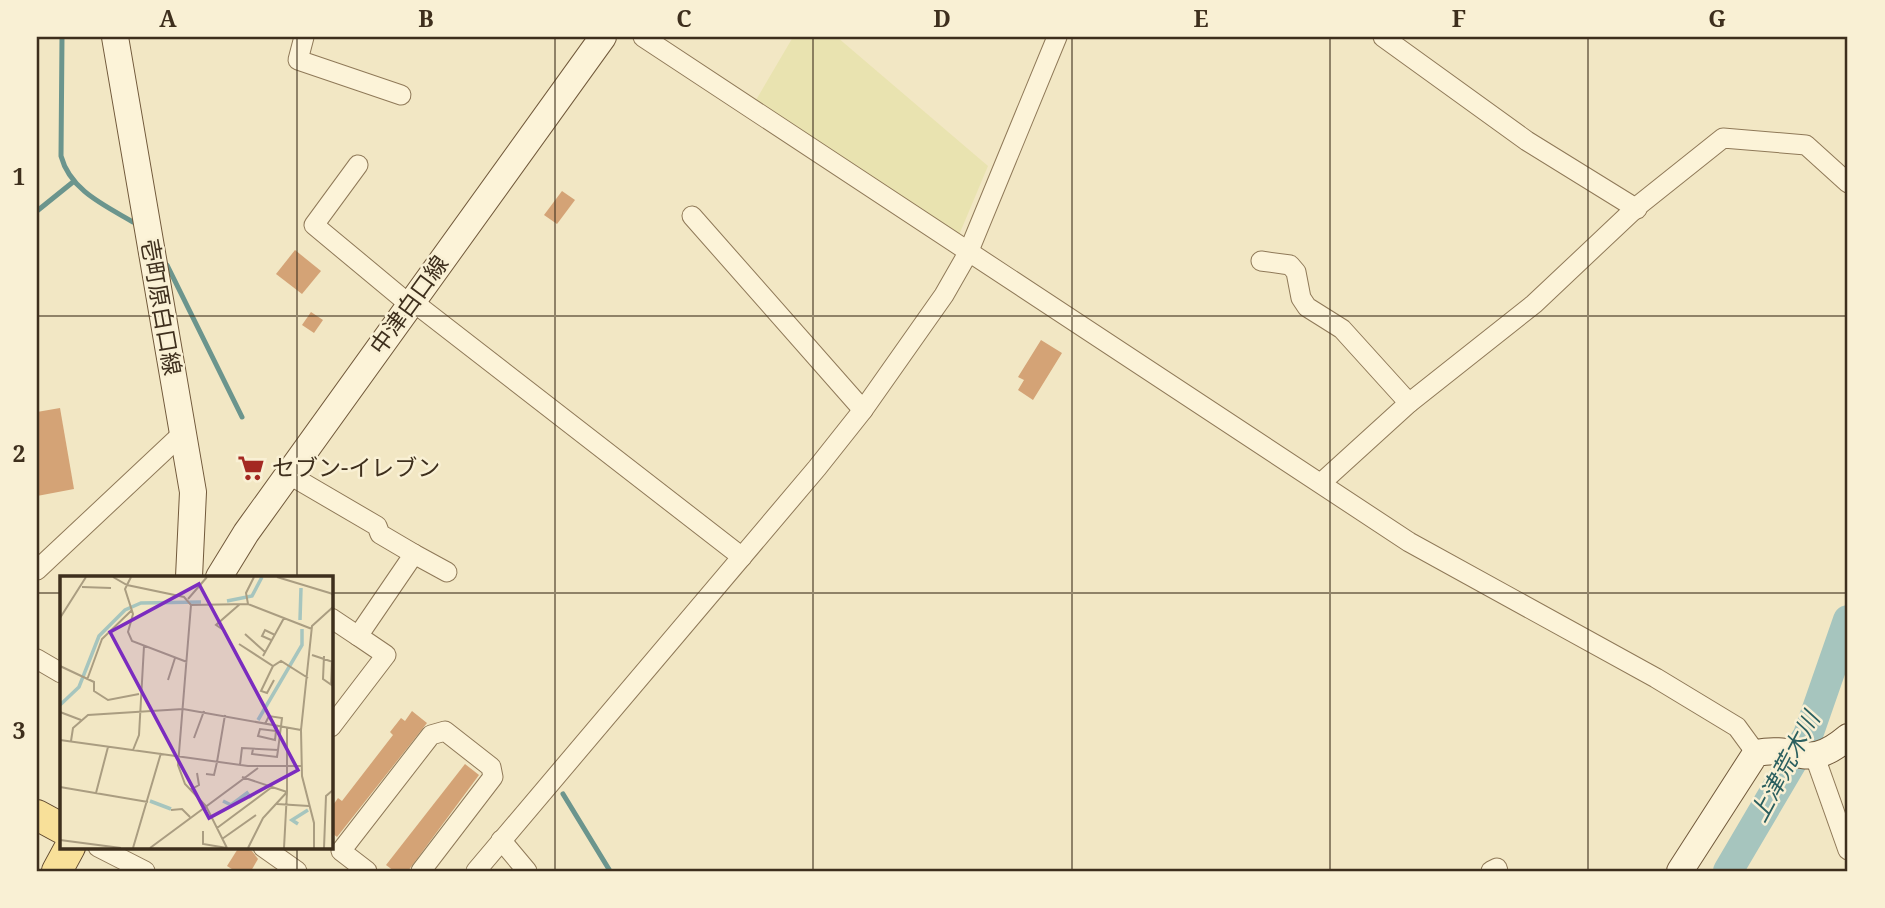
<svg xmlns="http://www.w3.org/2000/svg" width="1885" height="908" font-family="'Noto Serif','Noto Sans JP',serif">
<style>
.farmland{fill:#e9e3b0}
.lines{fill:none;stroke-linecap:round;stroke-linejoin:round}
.stream{stroke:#6b958d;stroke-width:5}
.river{stroke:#a6c5be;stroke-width:30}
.building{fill:#d4a376}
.street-casing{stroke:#8f7958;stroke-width:21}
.secondary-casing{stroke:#71593b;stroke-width:28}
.primary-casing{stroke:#5d462c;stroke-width:32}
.street{stroke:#fcf3d8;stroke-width:19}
.secondary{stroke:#fcf3d8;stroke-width:26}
.primary{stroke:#f8e099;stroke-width:30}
.grid{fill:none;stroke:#3e2f1d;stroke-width:2;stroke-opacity:0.55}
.labels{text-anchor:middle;stroke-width:5;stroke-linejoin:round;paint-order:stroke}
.street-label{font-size:23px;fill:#3e2f1d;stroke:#f9f0d4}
.poi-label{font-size:23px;fill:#3e2f1d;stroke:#f9f0d4;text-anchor:start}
.water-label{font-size:24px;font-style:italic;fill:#2b5f5f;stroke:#f9f0d4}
.inset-river{fill:none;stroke:#a6c5be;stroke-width:3.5}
.inset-road{fill:none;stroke:#aa9d81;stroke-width:2}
.view{fill:#7b2cbf;fill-opacity:0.15;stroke:#7b2cbf;stroke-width:3.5}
.inset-edge{fill:none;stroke:#3e2f1d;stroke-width:3.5}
.neatline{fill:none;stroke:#3e2f1d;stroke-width:2.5}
.grid-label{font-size:23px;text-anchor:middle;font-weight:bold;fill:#3e2f1d}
</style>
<rect width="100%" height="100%" fill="#f2e7c4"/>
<path class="farmland" d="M793,37H837L988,166L959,235L756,100Z"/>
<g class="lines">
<g class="stream">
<path d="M62,37L61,156C70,190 104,205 133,222"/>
<path d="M37,211L73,182"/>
<path d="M167,265L242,417"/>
<path d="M563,794L610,871"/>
</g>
<path class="river" d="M1728,871L1808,735L1848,620"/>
</g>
<g class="building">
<path d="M562,191L575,200L557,224L544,215Z"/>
<path d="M295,250L321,271L302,294L276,274Z"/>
<path d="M311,312L323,320L314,333L302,325Z"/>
<path d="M1041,340L1062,353L1033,400L1018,390L1024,380L1018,377Z"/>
<path d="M60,408L74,489L37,496V412Z"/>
<path d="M412,711L427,723L337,837L331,832V808L338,798L342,801L393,735L390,732L401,718L405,721Z"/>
<path d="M465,764L479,775L408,871H394L386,865Z"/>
<path d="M239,847L252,851L258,859L251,871H235L227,866Z"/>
</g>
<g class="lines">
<g class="street-casing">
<g id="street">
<path d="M304,37L298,60L401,95"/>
<path d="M643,37L1409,542L1656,678L1737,727L1756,753"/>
<path d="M1383,37L1527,141L1637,209"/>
<path d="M358,165L314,225L409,304"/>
<path d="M692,216L863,410"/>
<path d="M1261,261L1290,265L1296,272L1301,298L1307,307L1342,329L1409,403"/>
<path d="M412,301L742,557"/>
<path d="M288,474L377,526L380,534L414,554L358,636L386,655L331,727"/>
<path d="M1321,483L1409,403L1534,304L1639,205L1723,138L1806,145L1848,183"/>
<path d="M414,554L447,572"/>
<path d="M37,570L182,434"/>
<path d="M331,618L358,636"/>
<path d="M37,659L61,673"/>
<path d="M1815,757L1848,850"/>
<path d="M501,840L527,871"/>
<path d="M98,847L145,871"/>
<path d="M263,847L297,871"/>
<path d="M367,871L341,851L431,735L445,731L491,767L493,777L421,871"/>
<path d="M476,871L817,468L863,410L944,295L968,253L1057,37"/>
<path d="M1491,871L1497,868L1498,871"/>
</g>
</g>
<g class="secondary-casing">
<g id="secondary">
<path d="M115,37L193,492L189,577"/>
<path d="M219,577L246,533L603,37"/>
<path d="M1680,871L1756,753C1801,744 1805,773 1848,737"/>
</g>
</g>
<g class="primary-casing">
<g id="primary">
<path d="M37,815L61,828"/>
<path d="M57,871L70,847"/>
</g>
</g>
<use href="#street" class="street"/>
<use href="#secondary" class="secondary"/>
<use href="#primary" class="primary"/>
</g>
<path class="grid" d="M297,37V577M555,37V871M813,37V871M1072,37V871M1330,37V871M1588,37V871M37,316H1848M37,593H61M331,593H1848M297,847V871"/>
<defs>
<g id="supermarket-bare" transform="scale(2.1)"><path d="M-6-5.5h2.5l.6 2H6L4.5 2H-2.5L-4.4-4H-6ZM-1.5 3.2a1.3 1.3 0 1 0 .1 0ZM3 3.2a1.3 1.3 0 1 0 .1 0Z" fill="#a42922" stroke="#f9f0d4" stroke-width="2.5" paint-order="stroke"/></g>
</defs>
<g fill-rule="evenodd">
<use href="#supermarket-bare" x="251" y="468"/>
</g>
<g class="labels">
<g class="street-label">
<text transform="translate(409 305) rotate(-54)" y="8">中津白口線</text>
<text transform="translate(161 307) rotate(80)" y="8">壱町原白口線</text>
</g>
<g class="poi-label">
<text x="272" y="476">セブン-イレブン</text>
</g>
<g class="water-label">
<text transform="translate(1785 767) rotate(-62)" y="8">上津荒木川</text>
</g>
</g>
<g transform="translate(60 576)">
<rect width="273" height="273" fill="#f2e7c4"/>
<path class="inset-river" d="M167,25L192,20L202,1M240,44L241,12M0,129L19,111L39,60L65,34L81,27L141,26M198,144L242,69V53M90,225L111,233M163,225L171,229L187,217L191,222M238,248L232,244L248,234"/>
<path class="inset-road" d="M53,1L67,9L124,21L131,29L188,28L252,53M71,1L65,13L73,38L68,56L72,65L127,86M217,1L273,18M22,11L51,12M128,23L147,1M188,28L186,17L194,1M131,29L118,189L125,208L146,230L167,272M0,42L26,1M165,55L156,49L180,28M185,58L205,76M211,64L202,60L205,54L215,59M179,68L213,90L221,85L248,102M252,79L273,86M203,80L224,42M264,80L263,103L273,110M0,90L34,106V115L48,124L79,118M213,90L201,115L207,117L214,104M27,104L42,63L72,34M108,104L115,82M271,109L272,85M0,136L21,144M227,152V191M216,155L200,153L198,160L215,164L216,155L217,151M134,162L144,135M0,164L188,190H241M11,165L13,152L28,139L123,133L241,154M193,173L192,178L217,181L218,174M73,174L79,159L84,70M157,186L165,139M180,189L182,172L218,174L222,142L209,140L205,148M146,198L154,199L157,186M182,201L227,216L224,272M0,211L88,226M130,214L139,209L137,197M36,217L48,171M217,228L249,230M111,234L122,233L130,241M157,252L212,211M143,255V268L167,272M162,263L196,239M0,264L61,272M73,272L101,177M90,272L198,192M188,272L203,242L227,216V191M254,272V247L242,200L241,154L252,50L273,31M264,272L266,220L273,214"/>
<path class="view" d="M139,8L238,194L149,242L50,56Z"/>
<rect width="273" height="273" class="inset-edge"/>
</g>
<rect width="1885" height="908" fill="none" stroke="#f9f0d4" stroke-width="77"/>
<rect x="38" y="38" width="1808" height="832" class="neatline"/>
<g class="grid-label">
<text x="168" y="27">A</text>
<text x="426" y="27">B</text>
<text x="684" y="27">C</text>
<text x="942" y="27">D</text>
<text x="1201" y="27">E</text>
<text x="1459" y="27">F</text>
<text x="1717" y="27">G</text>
<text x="19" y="185">1</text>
<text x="19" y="462">2</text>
<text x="19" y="739">3</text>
</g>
</svg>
